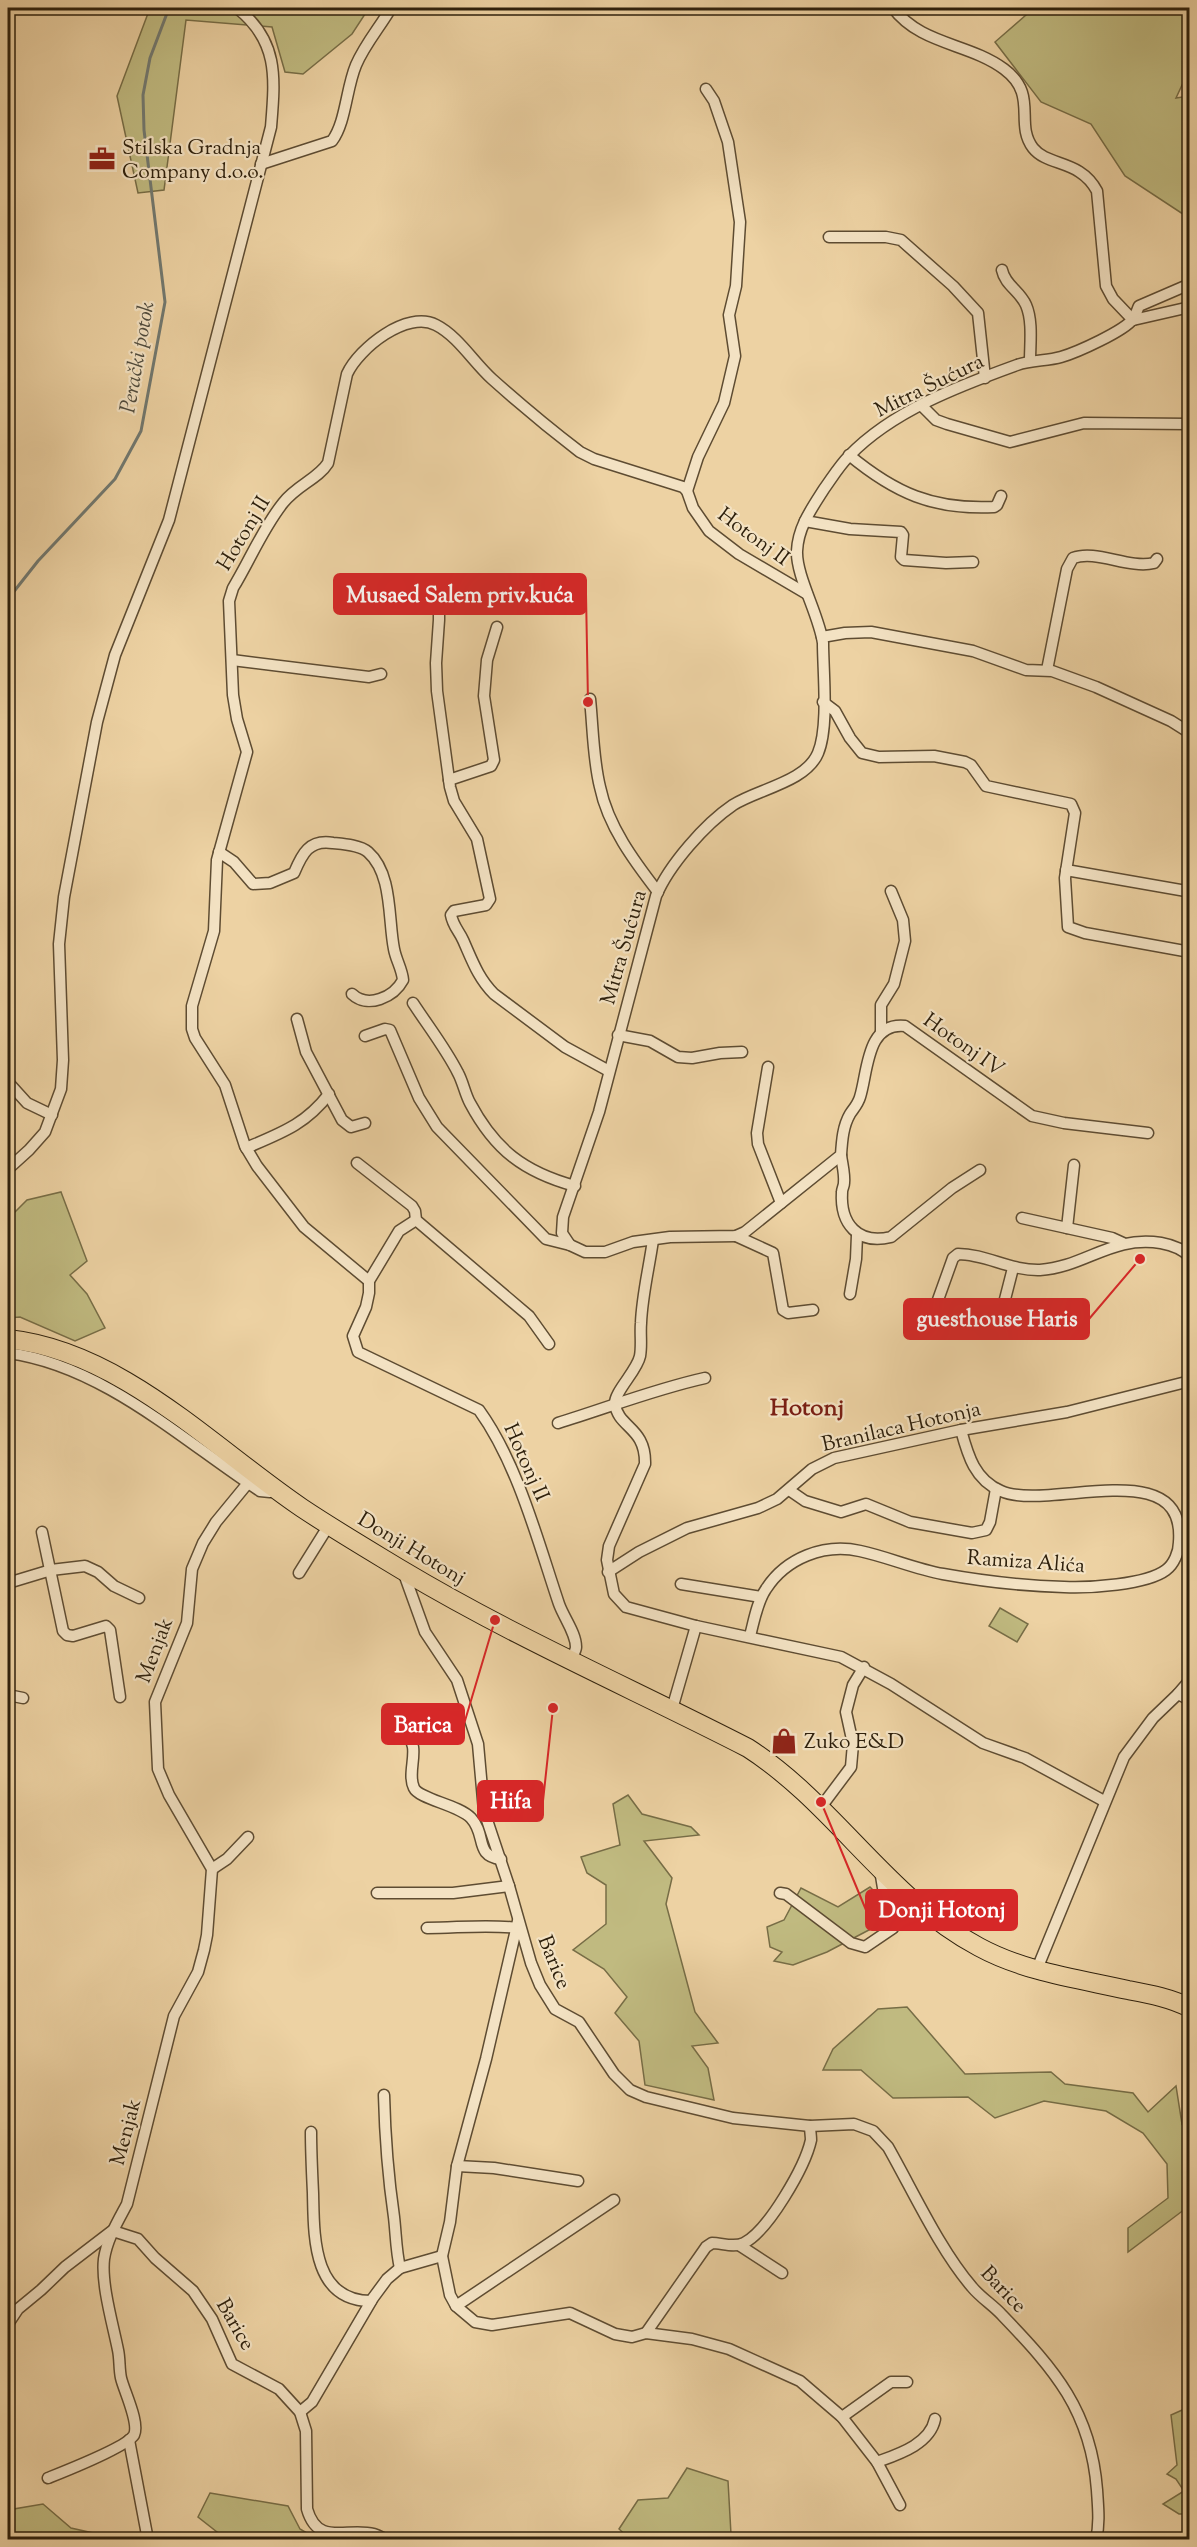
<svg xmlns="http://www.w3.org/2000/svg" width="1197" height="2547" font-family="'Sorts Mill Goudy',serif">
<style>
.green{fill:#c0ba80;stroke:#776d46;stroke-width:1.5}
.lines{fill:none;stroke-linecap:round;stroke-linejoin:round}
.stream{stroke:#727970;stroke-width:3}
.minor-casing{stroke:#5e4c32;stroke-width:13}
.primary-casing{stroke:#2e200c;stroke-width:20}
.minor{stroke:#f3e2c3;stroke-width:10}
.primary{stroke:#edd2a3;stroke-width:18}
.labels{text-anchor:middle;stroke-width:4.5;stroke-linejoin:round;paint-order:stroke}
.poi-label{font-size:21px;fill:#2e200c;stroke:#f3e2c3;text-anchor:start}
.street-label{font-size:21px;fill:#2e200c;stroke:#f3e2c3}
.water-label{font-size:22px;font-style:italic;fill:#504c3e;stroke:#f3e2c3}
.quarter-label{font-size:24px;font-weight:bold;fill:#7a1f14;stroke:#f3e2c3}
.leader{fill:none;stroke:#d62828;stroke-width:2}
.callout-dot{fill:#d62828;stroke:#f3e2c3;stroke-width:2}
.callout{fill:#d62828;stroke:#d62828;stroke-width:2}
.callout-label{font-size:22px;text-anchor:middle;font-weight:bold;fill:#fff}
</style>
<rect width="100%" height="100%" fill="#edd2a3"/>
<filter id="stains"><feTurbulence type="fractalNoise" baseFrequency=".00333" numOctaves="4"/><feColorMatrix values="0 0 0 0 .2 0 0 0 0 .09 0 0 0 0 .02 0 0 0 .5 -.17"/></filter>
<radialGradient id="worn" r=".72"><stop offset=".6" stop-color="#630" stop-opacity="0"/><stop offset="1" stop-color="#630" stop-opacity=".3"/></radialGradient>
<g class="green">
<path d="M150,8H369L352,34L303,74L285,72L272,27L186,20L164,190L138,193L117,96Z"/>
<path d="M1034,8H1189V70L1176,98L1189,96V218L1125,176L1091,124L1041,102L995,42Z"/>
<path d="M61,1192L87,1261L70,1275L87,1294L105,1328L75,1341L20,1317L8,1318V1219L27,1200Z"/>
<path d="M1000,1608L1028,1624L1017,1642L989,1626Z"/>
<path d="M628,1795L642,1814L691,1827L699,1835L644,1841L672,1878L666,1904L695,2012L718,2043L692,2046L708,2068L714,2100L645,2085L639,2041L615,2013L627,1997L604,1969L573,1950L606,1924V1885L587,1873L581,1857L620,1845L613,1804Z"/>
<path d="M870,1887L881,1898L886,1921L827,1952L793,1965L774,1961L782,1952L770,1947L767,1927L784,1920L801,1888L838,1907Z"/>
<path d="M907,2007L965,2074L1051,2072L1065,2084L1133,2093L1148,2112L1176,2086L1182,2124L1189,2120V2206L1128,2252V2228L1168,2198L1167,2164L1143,2133L1106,2111L1044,2101L995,2118L968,2097L893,2098L861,2070H823L833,2049L878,2009Z"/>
<path d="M1189,2407V2514H1179L1163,2504L1184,2491L1176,2479L1167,2474L1177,2465L1171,2415Z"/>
<path d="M687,2468L728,2481L731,2534L745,2539H630L619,2529L638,2500L668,2498Z"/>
<path d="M210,2493L288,2506L300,2529L317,2539H226L198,2517Z"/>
<path d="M43,2504L71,2528L120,2539H8V2510Z"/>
</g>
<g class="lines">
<path class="stream" d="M8,599L38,561L115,479L141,431L165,302L144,130L143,95L150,58L169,8"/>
<g class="minor-casing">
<g id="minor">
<path d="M893,8C921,45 969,43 1004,69C1039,95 1014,123 1033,148C1048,167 1080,159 1097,191L1106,286L1113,299L1133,320"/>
<path d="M261,164L332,141C346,122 346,89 356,65C365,44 380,27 391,8"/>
<path d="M829,237H886L901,240L953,286L978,313L985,378"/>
<path d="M1002,270C1005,285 1020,291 1026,305C1033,321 1030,344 1030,361"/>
<path d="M1133,320L1190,307"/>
<path d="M922,406L936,420L947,424L1010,442L1084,423L1189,424"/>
<path d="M849,455C895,493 933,510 994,507L997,505L1001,496"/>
<path d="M687,491L698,457L724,403L735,356L729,315L736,286L740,222L728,142L714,101L706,89"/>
<path d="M805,521L850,529L901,532L903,535L901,557L904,560L946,563L973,562"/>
<path d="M436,606L439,609V620L436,663L437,691L450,787L454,801L477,839L490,899L486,905L454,911L451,915C453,926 459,931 463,940C472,960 478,978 494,994L565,1047L609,1071"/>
<path d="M822,637L845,633L871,632L973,651L1026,670L1052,671L1096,687L1171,721L1190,733"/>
<path d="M232,660L369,677L381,674"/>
<path d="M1047,670L1067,569L1073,558C1096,549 1128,569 1154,563L1157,559"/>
<path d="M590,699C593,728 593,759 600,787C608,826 634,861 658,892"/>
<path d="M823,702L835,711L850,738L862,753L879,757L934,756L965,762L971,765L986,786L1071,804L1075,813L1065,878L1068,927L1085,933L1190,952"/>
<path d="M449,780L491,766L494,760L484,696L487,660L497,627"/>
<path d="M219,852L234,862L253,884L270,883L294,873C302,854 309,839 333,843C343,844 360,845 368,852C393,874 388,920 394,949C396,960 402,969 403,980C394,997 368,1009 352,994"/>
<path d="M1066,870L1186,891"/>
<path d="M413,1003C428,1026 446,1049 458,1073C463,1082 465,1094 470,1103C495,1150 524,1172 575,1186"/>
<path d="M297,1019L306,1052L342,1120L351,1127L365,1123"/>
<path d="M881,1033V1005L894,984L905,941L903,920L891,891"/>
<path d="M618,1035L650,1041L678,1057L692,1058L720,1053L742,1052"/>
<path d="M365,1036L385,1029L390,1030L419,1098L437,1127L546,1239L570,1245L585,1252H605L633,1242L670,1237L736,1236L745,1232L841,1155C842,1140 843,1126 850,1114C854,1108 858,1104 860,1097C868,1072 866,1022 905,1026L1032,1116L1064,1123L1148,1133"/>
<path d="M768,1067L757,1133L758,1144L781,1203"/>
<path d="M8,1082L27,1103L52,1115"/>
<path d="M246,1148C281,1133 305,1125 329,1094"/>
<path d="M841,1155C842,1164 845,1174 844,1183C844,1186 842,1189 842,1192C840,1224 858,1245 891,1237L952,1188L980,1170"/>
<path d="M357,1163L412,1206L415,1211L416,1220L529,1316L549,1344"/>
<path d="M8,1169L29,1150L45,1132L61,1089L63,1060L59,944L64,897L97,722L115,655L169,520L271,127C275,78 279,41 237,8"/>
<path d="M1022,1218L1112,1238L1123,1243"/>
<path d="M416,1220L399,1231L369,1281V1293L366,1307L353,1336L358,1352L479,1410C518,1464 538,1542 559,1604C564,1618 576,1633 576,1647C576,1651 572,1656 571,1660"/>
<path d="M1067,1228L1074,1165"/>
<path d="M736,1236L773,1253L783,1310L788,1313L813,1310"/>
<path d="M653,1240C649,1268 642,1296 641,1323C640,1334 642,1345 640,1356C637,1371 614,1392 615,1404C618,1428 646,1427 645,1464L609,1546L607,1560L614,1594L626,1607L696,1626L841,1657L891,1684L983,1743L1025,1758L1104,1801"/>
<path d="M570,1245L562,1233L563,1217L599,1112L656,896C669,865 705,824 733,805C758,789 806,782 818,753C829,727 823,672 823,643C819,615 796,576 797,551C798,527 812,508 824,489C832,478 839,466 849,456C892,411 959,386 1017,365C1031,360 1047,361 1061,357C1078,352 1124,331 1133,319C1136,315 1137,310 1139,306L1190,284"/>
<path d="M369,1281L304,1227L257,1166L245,1146L225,1085L195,1038L192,1029V1006L214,931L217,860L247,752L237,719L233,695L229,601L233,588C250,560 263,528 283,503C297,485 318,479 328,463L347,374C359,348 407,310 436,325C458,336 474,363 492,379C520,404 550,429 580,452L594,459L683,487L687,491L693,508L709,531L739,554L807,594"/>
<path d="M850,1294L856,1259L857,1235"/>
<path d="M1003,1307L1013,1268"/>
<path d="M934,1311L953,1258L958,1254C986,1254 1011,1271 1040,1270C1085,1267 1112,1235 1161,1243C1172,1245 1182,1248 1190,1257"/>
<path d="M8,1353C102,1365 182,1440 260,1491L270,1492L275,1489"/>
<path d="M558,1423C607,1408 655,1389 705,1378"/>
<path d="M789,1490L805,1501L841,1512L866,1504L910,1522L972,1533L986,1530L990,1522L996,1489"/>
<path d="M42,1532L63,1631L67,1635L73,1636L106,1626L110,1630L120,1697"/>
<path d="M403,1571L425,1632L457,1680L478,1744L484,1811L509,1886L531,1963L540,1985L555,2009L579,2022L614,2074L630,2090L646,2097L733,2118L810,2126L854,2124L873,2131L888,2147C913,2191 940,2250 972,2287C981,2298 993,2305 1002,2315C1055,2370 1091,2411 1097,2490C1098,2507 1100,2522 1096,2540"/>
<path d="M608,1572L639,1552L687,1528L758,1508L777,1499L812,1469L834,1458L961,1430L1067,1412L1190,1381"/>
<path d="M299,1573L329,1525"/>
<path d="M8,1583L51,1570L85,1566L98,1572L114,1586L139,1598"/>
<path d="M681,1584L761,1597"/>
<path d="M750,1636C754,1621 757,1602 766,1589C786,1558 824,1543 860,1551C888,1557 915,1569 943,1574C982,1581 1024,1586 1064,1587C1089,1588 1146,1585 1166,1570C1174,1564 1179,1552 1179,1542C1186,1452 1048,1512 1001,1491C975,1480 968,1456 961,1430"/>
<path d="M1178,1694L1190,1680"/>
<path d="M8,1695L23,1698"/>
<path d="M672,1709L696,1626"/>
<path d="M395,1714C401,1724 411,1735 413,1747C415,1760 408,1776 414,1788C419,1799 459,1805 471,1818C487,1835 474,1856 501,1859"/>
<path d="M821,1807L851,1767L853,1744L846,1712L853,1685L864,1667"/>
<path d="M212,1869L227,1859L248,1837"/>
<path d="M377,1893H453L509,1886"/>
<path d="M780,1893L786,1894L851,1943L865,1947L893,1928L897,1920V1913L883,1888L880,1870"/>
<path d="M518,1921L486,2059L457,2166L450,2222L442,2256L450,2295L456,2306L475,2322L492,2325L570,2313L615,2334L632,2337L646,2333L692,2339L729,2349L800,2381L842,2417L877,2462L900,2505"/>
<path d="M427,1928C457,1928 487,1924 517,1928"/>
<path d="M1037,1969L1124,1757L1153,1718L1178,1694L1190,1700"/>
<path d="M384,2095C385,2136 388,2176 394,2217C396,2234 396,2251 400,2268"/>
<path d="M311,2132C311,2152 312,2172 313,2193C314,2235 312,2301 371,2301"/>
<path d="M457,2166L494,2168L578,2181"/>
<path d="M113,2231L138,2239L155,2258L193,2291L212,2319L232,2364L279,2389L300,2412L306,2431L307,2509C318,2547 346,2527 374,2534C378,2535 383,2538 387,2540"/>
<path d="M739,2245L782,2273"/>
<path d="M456,2306L614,2200"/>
<path d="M8,2324L18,2309L41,2290L65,2267L112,2231"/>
<path d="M646,2333L706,2247L712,2243C722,2243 734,2248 744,2243C768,2231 805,2167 811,2140C811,2136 810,2130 810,2126"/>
<path d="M300,2412L312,2402L373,2298L387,2279L400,2268L442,2256"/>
<path d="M842,2417L891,2382H907"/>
<path d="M129,2440L148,2540"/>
<path d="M877,2462C899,2454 930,2444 935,2419"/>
<path d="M48,2478C63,2472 127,2447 134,2435C140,2423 124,2391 121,2378C119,2369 120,2359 118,2350C113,2325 101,2284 104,2259C107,2239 118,2221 127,2204L174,2016L198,1972L204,1950L207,1935L212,1869L169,1795L158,1769L155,1702L187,1623L192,1569L203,1543L216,1522L248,1483"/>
</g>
</g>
<g class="primary-casing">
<path id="primary" d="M8,1339C121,1351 212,1447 302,1508C335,1530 369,1550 402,1570C514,1637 633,1689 748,1748C835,1804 888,1899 979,1947C1025,1972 1079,1979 1128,1990C1149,1994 1171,1998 1190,2008"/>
</g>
<use href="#minor" class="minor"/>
<use href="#primary" class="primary"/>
</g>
<defs>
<g id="office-bare" transform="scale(2.07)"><path d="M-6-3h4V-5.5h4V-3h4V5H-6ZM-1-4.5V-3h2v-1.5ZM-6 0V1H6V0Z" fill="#8f2418" stroke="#f3e2c3" stroke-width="2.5" paint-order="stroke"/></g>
<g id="shop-bare" transform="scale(2.07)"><path d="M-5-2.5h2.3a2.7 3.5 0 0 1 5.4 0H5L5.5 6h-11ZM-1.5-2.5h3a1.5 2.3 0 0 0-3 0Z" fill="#8f2418" stroke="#f3e2c3" stroke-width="2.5" paint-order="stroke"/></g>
</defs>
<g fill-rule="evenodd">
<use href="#office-bare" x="102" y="159"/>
<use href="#shop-bare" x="784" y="1741"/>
</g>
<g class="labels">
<g class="poi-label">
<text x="122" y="154">Stilska Gradnja<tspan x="122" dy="24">Company d.o.o.</tspan></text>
<text x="804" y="1748">Zuko E&amp;D</text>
</g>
<g class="street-label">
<text transform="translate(929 385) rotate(-26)" y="7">Mitra Šućura</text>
<text transform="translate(243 533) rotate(-59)" y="7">Hotonj II</text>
<text transform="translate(754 536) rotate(36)" y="7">Hotonj II</text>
<text transform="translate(623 947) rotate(-74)" y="7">Mitra Šućura</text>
<text transform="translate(964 1044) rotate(35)" y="7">Hotonj IV</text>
<text transform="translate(901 1426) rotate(-13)" y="7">Branilaca Hotonja</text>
<text transform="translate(527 1462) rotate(66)" y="7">Hotonj II</text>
<text transform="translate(412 1548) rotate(31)" y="7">Donji Hotonj</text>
<text transform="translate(1026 1561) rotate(4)" y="7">Ramiza Alića</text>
<text transform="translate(154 1650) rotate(-69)" y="7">Menjak</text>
<text transform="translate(555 1962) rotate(68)" y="7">Barice</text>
<text transform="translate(125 2132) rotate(-75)" y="7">Menjak</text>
<text transform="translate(1004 2289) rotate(46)" y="7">Barice</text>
<text transform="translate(236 2324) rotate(60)" y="7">Barice</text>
</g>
<g class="water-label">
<text transform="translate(136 357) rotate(-80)" y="8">Perački potok</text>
</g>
<g class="quarter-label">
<text x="807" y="1415">Hotonj</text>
</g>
</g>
<path class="leader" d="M588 702L586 594M1140 1259L1089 1319M495 1620L464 1724M553 1708L543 1801M821 1802L866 1910"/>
<g class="callout-dot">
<circle cx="588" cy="702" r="6"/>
<circle cx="1140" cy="1259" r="6"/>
<circle cx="495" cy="1620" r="6"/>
<circle cx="553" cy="1708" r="6"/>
<circle cx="821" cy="1802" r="6"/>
</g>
<g class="callout">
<rect x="334" y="574" width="252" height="40" rx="6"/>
<rect x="904" y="1299" width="185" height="40" rx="6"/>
<rect x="382" y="1704" width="82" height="40" rx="6"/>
<rect x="478" y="1781" width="65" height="40" rx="6"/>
<rect x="866" y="1890" width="151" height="40" rx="6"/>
</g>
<g class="callout-label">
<text x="460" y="602">Musaed Salem priv.kuća</text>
<text x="997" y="1326">guesthouse Haris</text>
<text x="423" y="1732">Barica</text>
<text x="511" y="1808">Hifa</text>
<text x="942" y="1917">Donji Hotonj</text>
</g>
<rect width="1197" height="2547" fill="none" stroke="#edd2a3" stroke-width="30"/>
<rect x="9" y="9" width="1179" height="2529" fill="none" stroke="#2e200c" stroke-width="3"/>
<rect x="15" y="15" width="1167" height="2517" fill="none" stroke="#2e200c" stroke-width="1.5"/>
<rect width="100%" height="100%" filter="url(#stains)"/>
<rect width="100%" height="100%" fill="url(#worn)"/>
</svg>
